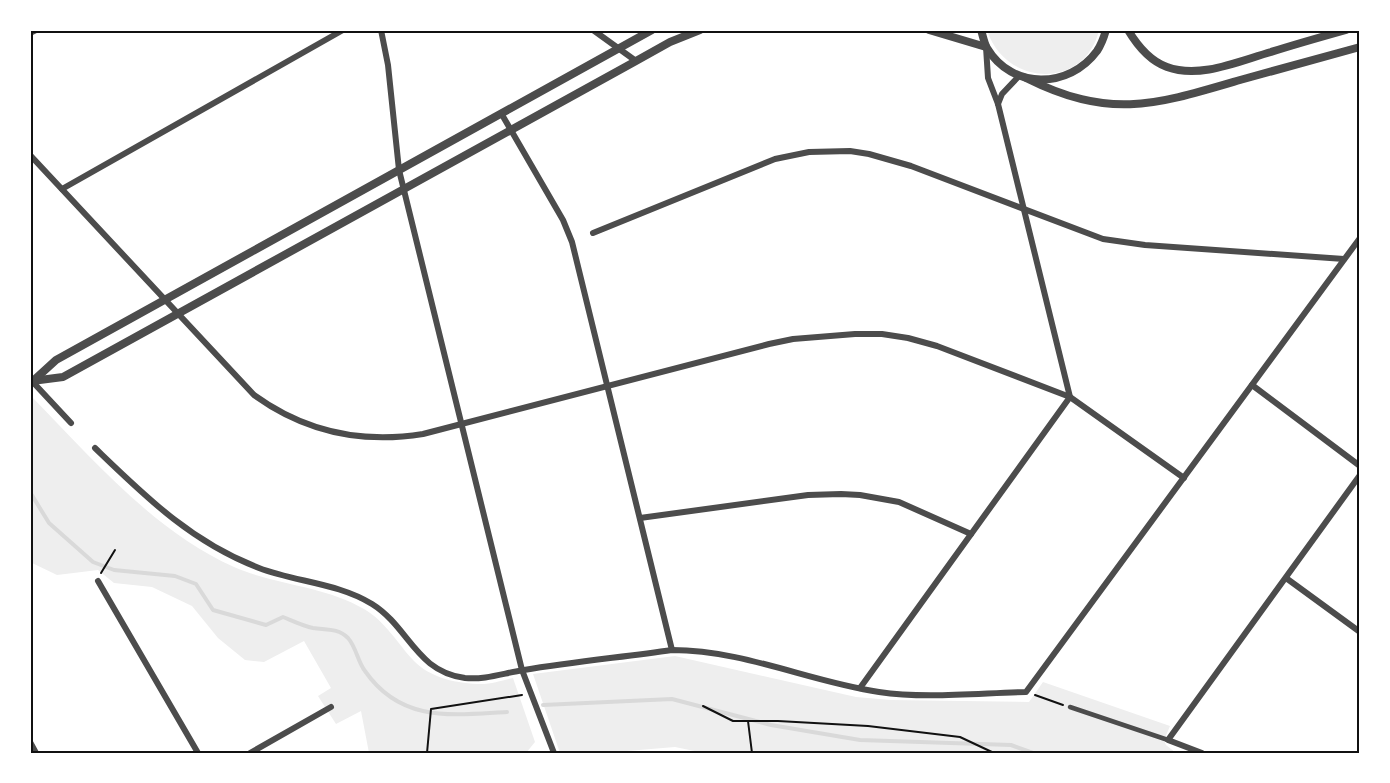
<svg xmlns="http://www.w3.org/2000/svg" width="1390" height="783" font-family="Quicksand,sans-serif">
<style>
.green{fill:#eee}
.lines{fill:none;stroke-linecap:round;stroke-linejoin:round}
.stream{stroke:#d9d9d9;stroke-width:4}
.path{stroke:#111;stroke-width:2}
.pedestrian{stroke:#4c4c4c;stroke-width:4.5}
.minor{stroke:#4c4c4c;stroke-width:6}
.tertiary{stroke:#4c4c4c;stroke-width:8}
.neatline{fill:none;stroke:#111;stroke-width:2}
</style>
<rect width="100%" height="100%" fill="#fff"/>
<g class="green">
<path d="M987,30H1099C1085,90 1005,87 987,30Z"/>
<path d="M30,395C92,458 152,530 234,567C275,585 326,586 364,609C386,622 397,643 414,661C430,678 459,684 481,684C492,684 503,680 513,678L535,742L526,753H369L361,711L336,724L318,696L331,688L304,641L264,662L245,660L218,638L192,606L152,587L114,583L98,570L57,575L30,562Z"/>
<path d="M675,656L856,697L891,700L1029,702L1043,682L1170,726L1164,740L1166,745L1176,753H704L675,747L603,753H560L533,674Z"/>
</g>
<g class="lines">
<g class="stream">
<path d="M30,492L49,523L93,562L114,570L175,576L196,584L213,610L266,625L283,617C293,621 303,626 313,628C326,630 338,628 348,638C356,647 358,662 365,671C401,723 452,715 507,712"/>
<path d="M543,705L672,699L771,725L860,740L1011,745L1033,753"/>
</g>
<g class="path">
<path d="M101,573L115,550"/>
<path d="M1035,695L1063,705"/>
<path d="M703,706L733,721H778L868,726L960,737L994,753"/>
<path d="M748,721L752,753"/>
<path d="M427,753L431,709L522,695"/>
</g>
<path class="pedestrian" d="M1070,707L1168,740"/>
<g class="minor">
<path d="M381,30L388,65L399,170L522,670L554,753"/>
<path d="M593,30L636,61"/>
<path d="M30,33L36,30"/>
<path d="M998,104L1002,94L1019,76"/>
<path d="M501,113L563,220L572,242L672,650"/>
<path d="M30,155L254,395C305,432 361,444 423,434L769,344L793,339L855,334H882L908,338L937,346L1070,397L1184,478"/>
<path d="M62,189L343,30"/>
<path d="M593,233L775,159L809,152L850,151L869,154L911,166L1103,239L1145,245L1344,259"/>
<path d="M30,379L71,423"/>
<path d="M1252,385L1360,466"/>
<path d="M95,448C146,497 191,542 259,568C296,582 338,583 372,604C409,627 416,672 465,678C485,680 504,673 524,670C573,662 623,657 672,650C744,650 810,682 879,692C924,699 980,693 1026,692L1360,238"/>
<path d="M640,518L808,495L841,494L860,495L899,502L971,534"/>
<path d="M1286,578L1360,632"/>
<path d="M98,581L198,753"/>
<path d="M860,688L1070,397L998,104L988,78L986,47"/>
<path d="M30,742L36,753"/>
<path d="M250,753L331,707"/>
<path d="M1202,753L1168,740L1360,475"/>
</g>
<g class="tertiary">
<path d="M929,30L986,47"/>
<path d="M981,30C983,36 984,43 987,48C1012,90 1069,89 1097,51C1101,45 1104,37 1106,30"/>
<path d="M1128,30C1137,45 1150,61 1167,67C1200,79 1239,61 1271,52C1296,44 1321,37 1346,30"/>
<path d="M1026,78C1110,120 1155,105 1240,80C1280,69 1320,58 1360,47"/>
<path d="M32,381L63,377L636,61L670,42L700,30"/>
<path d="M33,381L56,360L652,30"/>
</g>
</g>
<rect width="1390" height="783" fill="none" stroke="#ffffff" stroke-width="63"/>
<rect x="32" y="32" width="1326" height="720" class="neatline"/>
</svg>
